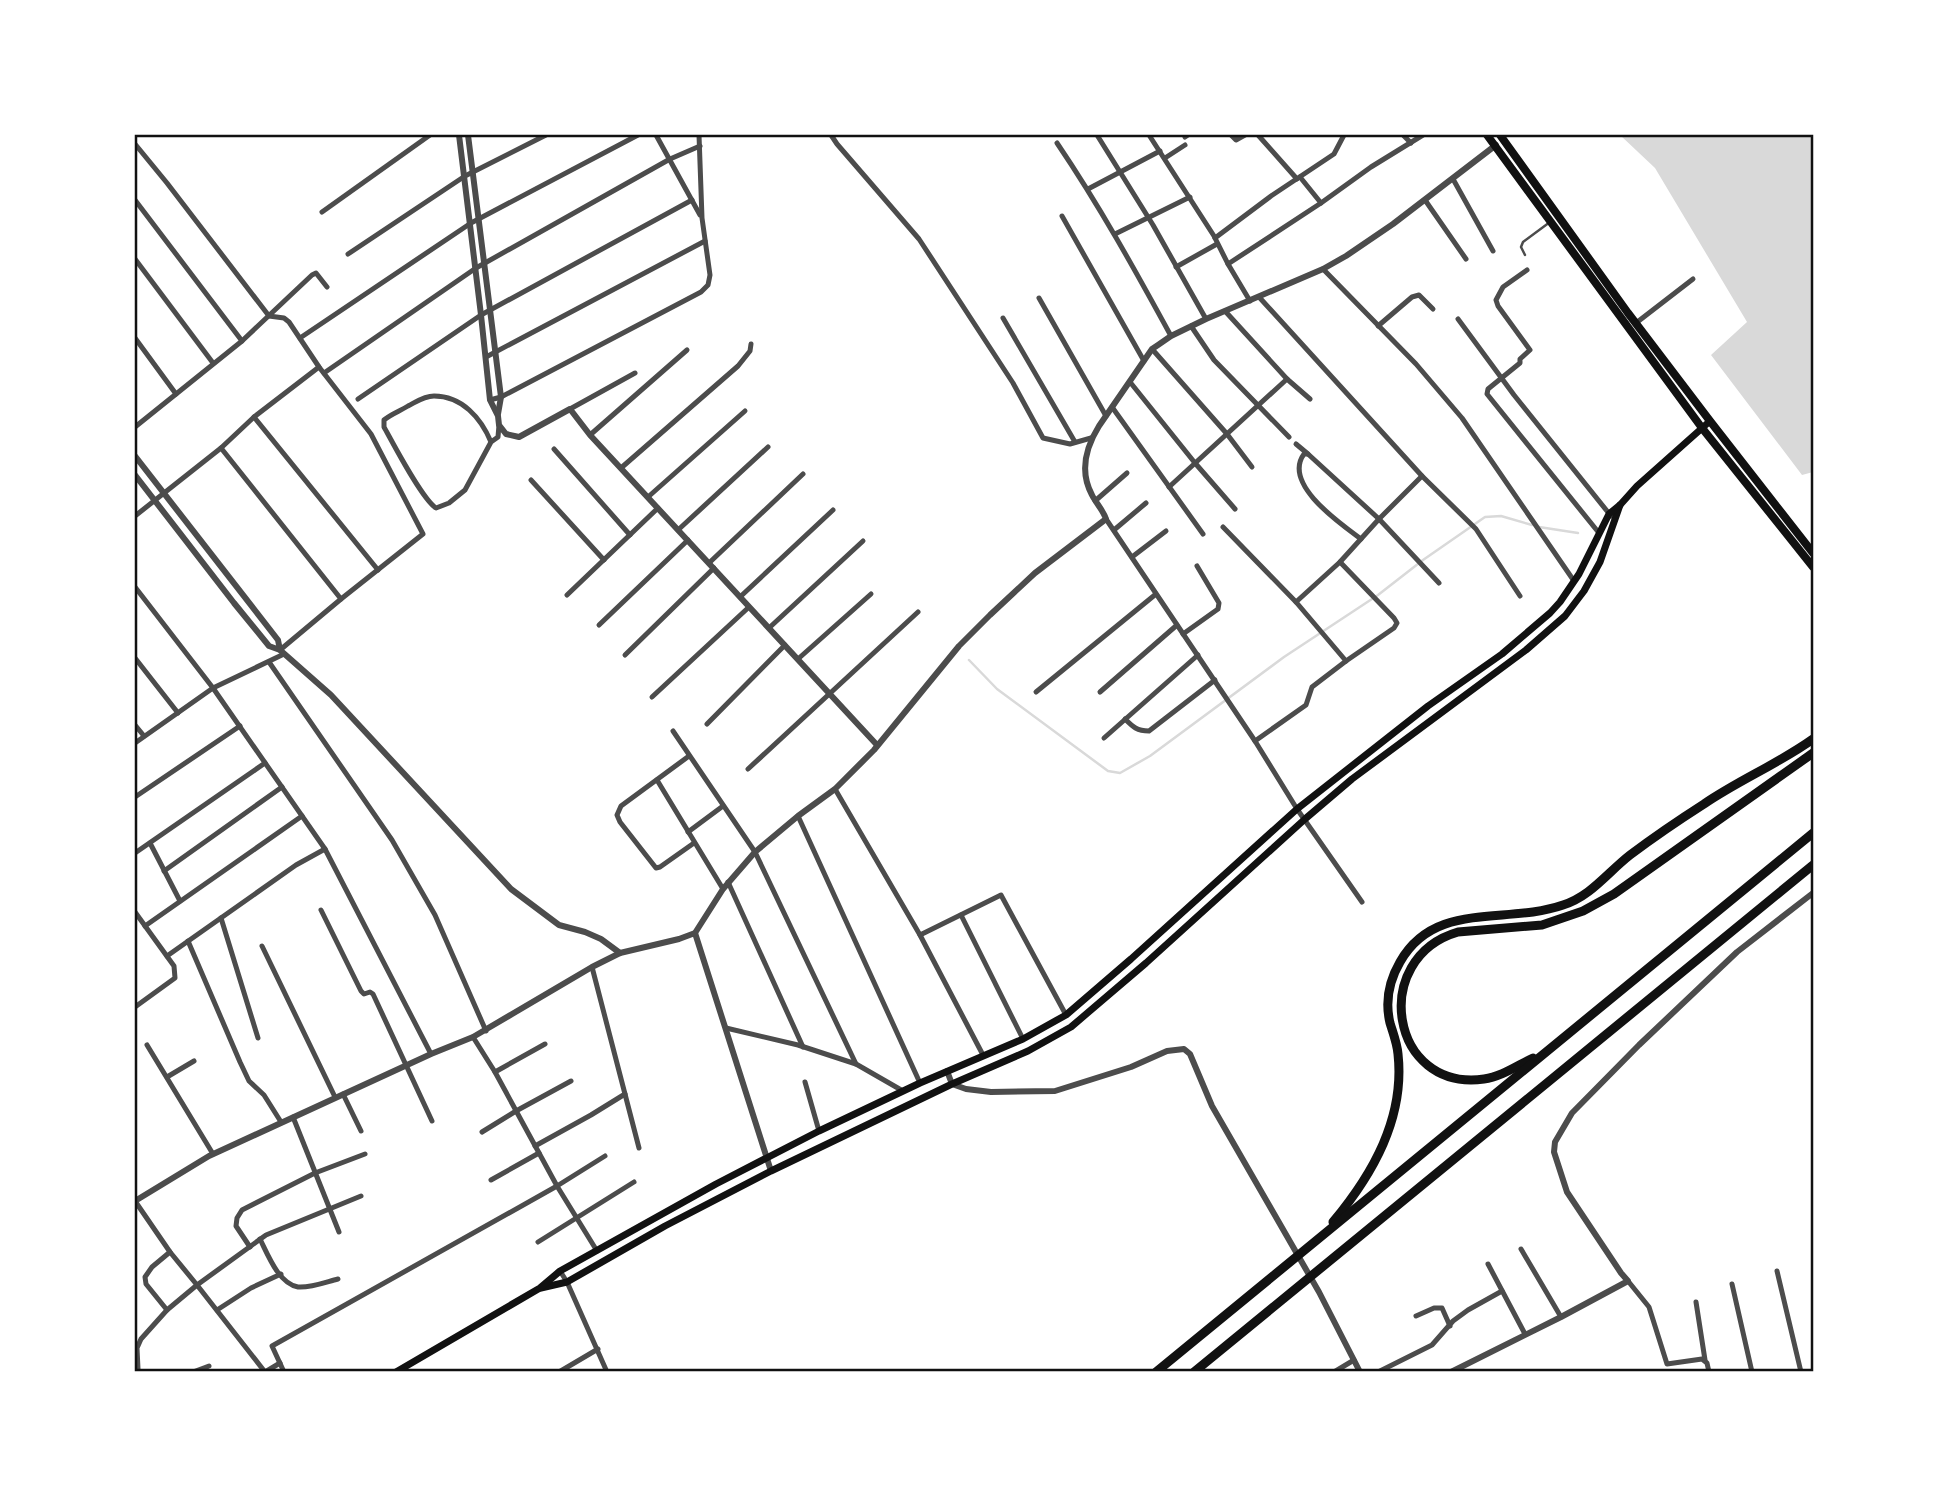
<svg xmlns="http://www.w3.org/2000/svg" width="1948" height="1507" font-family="Cabin,sans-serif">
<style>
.water{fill:#d9d9d9}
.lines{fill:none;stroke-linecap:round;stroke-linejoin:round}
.stream{stroke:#d9d9d9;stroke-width:2.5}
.service{stroke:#4c4c4c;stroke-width:2.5}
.minor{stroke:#4c4c4c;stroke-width:5}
.tertiary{stroke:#4c4c4c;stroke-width:6}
.secondary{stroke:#111;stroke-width:7}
.primary{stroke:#111;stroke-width:8}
.motorway{stroke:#111;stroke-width:9}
.neatline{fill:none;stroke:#111;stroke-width:2.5}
</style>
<rect width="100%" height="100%" fill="#fff"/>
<path class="water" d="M1620,135H1813V472L1802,475L1711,355L1747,322L1655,168Z"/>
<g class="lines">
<g class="stream">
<path d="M1539,527L1578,533"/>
<path d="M969,660L997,689L1108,771L1120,773L1150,756L1284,657L1378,595L1423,560L1485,517L1501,516L1532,525"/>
</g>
<path class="service" d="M1525,255L1521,247L1523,242L1550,222"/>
<g class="minor">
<path d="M656,135L700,215"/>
<path d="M831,135L837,144L919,239L1013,383L1043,438L1070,444L1091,438"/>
<path d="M1097,135L1153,225L1206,319"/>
<path d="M1149,135L1214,236L1228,264L1250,301"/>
<path d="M1231,135L1236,140L1245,135"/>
<path d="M1258,135L1297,179"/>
<path d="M1403,135L1411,143"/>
<path d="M1185,137L1188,135"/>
<path d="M1057,143C1099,205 1135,270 1171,336"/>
<path d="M135,144L167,183L269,316L284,318L289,322L319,367L371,434L423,534L341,599L280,650"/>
<path d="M1165,158L1185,145"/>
<path d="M1300,177L1321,203"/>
<path d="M1453,179L1493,251"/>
<path d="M1088,189L1160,151"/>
<path d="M135,200L242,341"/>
<path d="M1425,200L1466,259"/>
<path d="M322,212L430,135"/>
<path d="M1062,216L1144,361"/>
<path d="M1115,234L1190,197"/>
<path d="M1215,238L1271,196L1334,154L1344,135"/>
<path d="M348,254L465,176L546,135"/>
<path d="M135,259L213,363"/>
<path d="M1228,264L1321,203L1371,167L1423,135"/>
<path d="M1176,267L1217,244"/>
<path d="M1323,269L1416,364L1462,418L1574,581"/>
<path d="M1527,270L1503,287L1496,300L1498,306L1530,350L1520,359V363L1488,389L1487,394L1599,533"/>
<path d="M1259,297L1422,476L1476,529L1520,596"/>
<path d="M1039,298L1106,416"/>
<path d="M1225,311L1287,379L1310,399"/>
<path d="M1003,318L1075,442"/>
<path d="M1458,319L1514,395L1611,516"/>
<path d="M1636,323L1693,279"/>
<path d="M1191,326L1214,360L1289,437"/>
<path d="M1378,326L1412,297L1419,295L1433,309"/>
<path d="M135,338L176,394"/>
<path d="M300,338L471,223L638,135"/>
<path d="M1152,349L1227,434L1252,467"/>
<path d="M486,357L705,241"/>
<path d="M324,373L476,268L670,159L700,146"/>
<path d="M1130,382L1195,463L1235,509"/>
<path d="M358,399L481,315L692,200"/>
<path d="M490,400L501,397L701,292L708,285L710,275L702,218L699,135"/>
<path d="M1112,407L1203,534"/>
<path d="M570,409L635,373"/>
<path d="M254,417L378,570"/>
<path d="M135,427L242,341L312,275L316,273L327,287"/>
<path d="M590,435L687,350"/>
<path d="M491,442C481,418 462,396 434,396C424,396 416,402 408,406C400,411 391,414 384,420V427C394,445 422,499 436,508L449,503L465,490L491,442L498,437L499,425"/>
<path d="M1296,444L1308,454"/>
<path d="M221,448L341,599"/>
<path d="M554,449L630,535"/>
<path d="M621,468L738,366L750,351L751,344"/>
<path d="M531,480L604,560"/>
<path d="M1169,487L1287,379"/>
<path d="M648,497L745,411"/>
<path d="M1095,501L1127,473"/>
<path d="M135,516L221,448L254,417L319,367"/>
<path d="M1106,519L1255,741L1306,705L1312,687L1346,661L1394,628L1397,623L1394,618L1340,562"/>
<path d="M1223,527L1296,602"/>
<path d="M678,530L768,447"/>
<path d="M1114,530L1146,503"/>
<path d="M1361,539C1341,524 1282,484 1304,454H1308L1379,519L1439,583"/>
<path d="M1132,557L1166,531"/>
<path d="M709,563L803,474"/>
<path d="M135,587L213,688L325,849L431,1054"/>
<path d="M567,595L658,508"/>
<path d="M740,597L833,510"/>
<path d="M599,625L688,540"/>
<path d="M769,628L863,541"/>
<path d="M1183,634L1218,609L1219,603L1197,566"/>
<path d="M625,655L714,568"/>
<path d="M135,658L178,713"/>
<path d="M798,659L871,594"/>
<path d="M1346,661L1296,602L1340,562L1379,519L1422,476"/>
<path d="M269,662L392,840L435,915L486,1031"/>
<path d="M1036,692L1156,594"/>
<path d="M1100,692L1177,625"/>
<path d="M652,697L749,607"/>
<path d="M1125,719C1133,727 1137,731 1149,731L1215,680"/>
<path d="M707,724L785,645"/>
<path d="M135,725L144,736"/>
<path d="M673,731L755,852L856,1064"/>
<path d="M1104,738L1198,655"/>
<path d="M1255,741L1297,809L1362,902"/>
<path d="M135,743L213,688L284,654"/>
<path d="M689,756L621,806L617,815L620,822L656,868L660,867L694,843"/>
<path d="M748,769L918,612"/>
<path d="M657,780L723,889"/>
<path d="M835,789L920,935L983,1055"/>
<path d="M135,797L240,726"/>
<path d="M798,816L920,1083"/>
<path d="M688,832L723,806"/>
<path d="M150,843L180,901"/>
<path d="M135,853L265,763"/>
<path d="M164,871L282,787"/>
<path d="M728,882L803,1047"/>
<path d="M321,910L361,991L364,994L370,992L373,994L432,1121"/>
<path d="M135,912L174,966L175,978L135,1007"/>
<path d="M961,915L1023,1039"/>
<path d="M221,918L258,1038"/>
<path d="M145,926L302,816"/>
<path d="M920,935L1001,895L1066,1015"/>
<path d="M188,941L240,1062L249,1081L264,1095L281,1122"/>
<path d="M262,946L335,1097"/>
<path d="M167,956L296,865L325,849"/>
<path d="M592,967L639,1148"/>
<path d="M726,1028L798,1045L856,1064L903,1091"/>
<path d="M473,1037L495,1072L557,1186L597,1251"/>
<path d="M147,1045L213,1154"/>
<path d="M495,1072L545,1044"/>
<path d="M167,1077L194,1061"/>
<path d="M805,1082L819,1131"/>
<path d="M343,1094L361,1131"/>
<path d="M293,1117L339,1232"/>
<path d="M482,1132L516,1111L571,1081"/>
<path d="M535,1146L591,1115L625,1094"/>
<path d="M491,1180L539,1153"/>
<path d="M135,1201L170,1252L197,1285L265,1372L280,1363"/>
<path d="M260,1239C268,1255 279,1284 298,1287C311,1288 326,1282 338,1279"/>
<path d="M538,1242L634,1182"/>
<path d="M250,1247L236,1226L237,1218L242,1210L315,1173L365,1154"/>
<path d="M1521,1249L1561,1317"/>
<path d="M1488,1264L1525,1334"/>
<path d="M560,1271L567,1282L607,1372"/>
<path d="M1777,1271L1801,1372"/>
<path d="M1628,1281L1649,1307L1667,1364L1702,1359L1707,1363L1709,1372"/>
<path d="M1732,1284L1752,1372"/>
<path d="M1696,1302L1705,1360"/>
<path d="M167,1310L146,1284L145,1277L152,1267L170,1252"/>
<path d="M217,1310L251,1288L281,1274"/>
<path d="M1416,1316L1434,1308H1442L1450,1326"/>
<path d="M138,1369L137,1348L141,1339L167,1310L197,1285L266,1235L361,1196"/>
<path d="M193,1372L209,1366"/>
<path d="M284,1372L272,1346L557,1186L605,1156"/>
<path d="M559,1372L598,1349"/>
<path d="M1334,1372L1354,1360"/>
<path d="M1378,1372L1432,1345L1453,1321L1468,1310L1502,1291"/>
</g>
<g class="tertiary">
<path d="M459,135L481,315L490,400L498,416L499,425L506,434L519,437L570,409L590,435L877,745"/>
<path d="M468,135L501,397L498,414"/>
<path d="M135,456L278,640L280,650"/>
<path d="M135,475L234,603L269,646L280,650L331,695L511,889L559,925L585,932L601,939L620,953"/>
<path d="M695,933L771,1171"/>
<path d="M947,1071L952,1084L966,1089L991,1092L1055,1091L1131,1067L1167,1051L1184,1049L1190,1054L1212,1106L1319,1292L1360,1372"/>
<path d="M135,1201L209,1156L431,1054L473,1037L592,967L620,953L679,939L695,933L723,889L755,852L798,816L835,789L874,750L959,646L990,615L1035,573L1106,519C1103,510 1096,503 1092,495C1079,471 1086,447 1099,426L1152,349L1158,345L1171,336L1206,319L1323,269L1346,256L1393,224L1496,145"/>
<path d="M1451,1372L1561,1317L1628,1281L1621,1273L1567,1192L1554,1152L1555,1142L1572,1113L1639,1045L1737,952L1813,893"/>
</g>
<g class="secondary">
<path d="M541,1288L567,1282L665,1226L771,1171L952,1084L1028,1051L1071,1027L1146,963L1305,819L1352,779L1526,650L1565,616L1584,591L1600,562L1620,505"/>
<path d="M396,1372L540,1288L560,1271L716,1184L819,1131L920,1083L1023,1039L1066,1015L1131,959L1297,809L1428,706L1502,654L1550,613L1560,602L1579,574L1609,514L1620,505L1637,486L1710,421"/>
</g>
<g class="primary">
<path d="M1487,135L1702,428L1813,567"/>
<path d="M1500,135L1628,313L1710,421L1813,553"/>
</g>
<g class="motorway">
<path d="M1533,1058C1518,1065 1501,1077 1484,1079C1390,1092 1369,958 1458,932L1542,925L1583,911L1614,894L1813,753"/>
<path d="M1333,1222C1373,1174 1405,1118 1398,1054C1397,1043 1393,1033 1390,1023C1385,1002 1389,981 1400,962C1435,900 1506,925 1563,905C1591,896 1607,873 1630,855C1654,837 1679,820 1704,804C1739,780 1778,764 1813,739"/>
<path d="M1156,1372L1813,833"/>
<path d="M1194,1372L1813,865"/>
</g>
</g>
<rect width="1948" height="1507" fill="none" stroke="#ffffff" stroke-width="273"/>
<rect x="136" y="136" width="1676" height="1234" class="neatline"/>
</svg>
